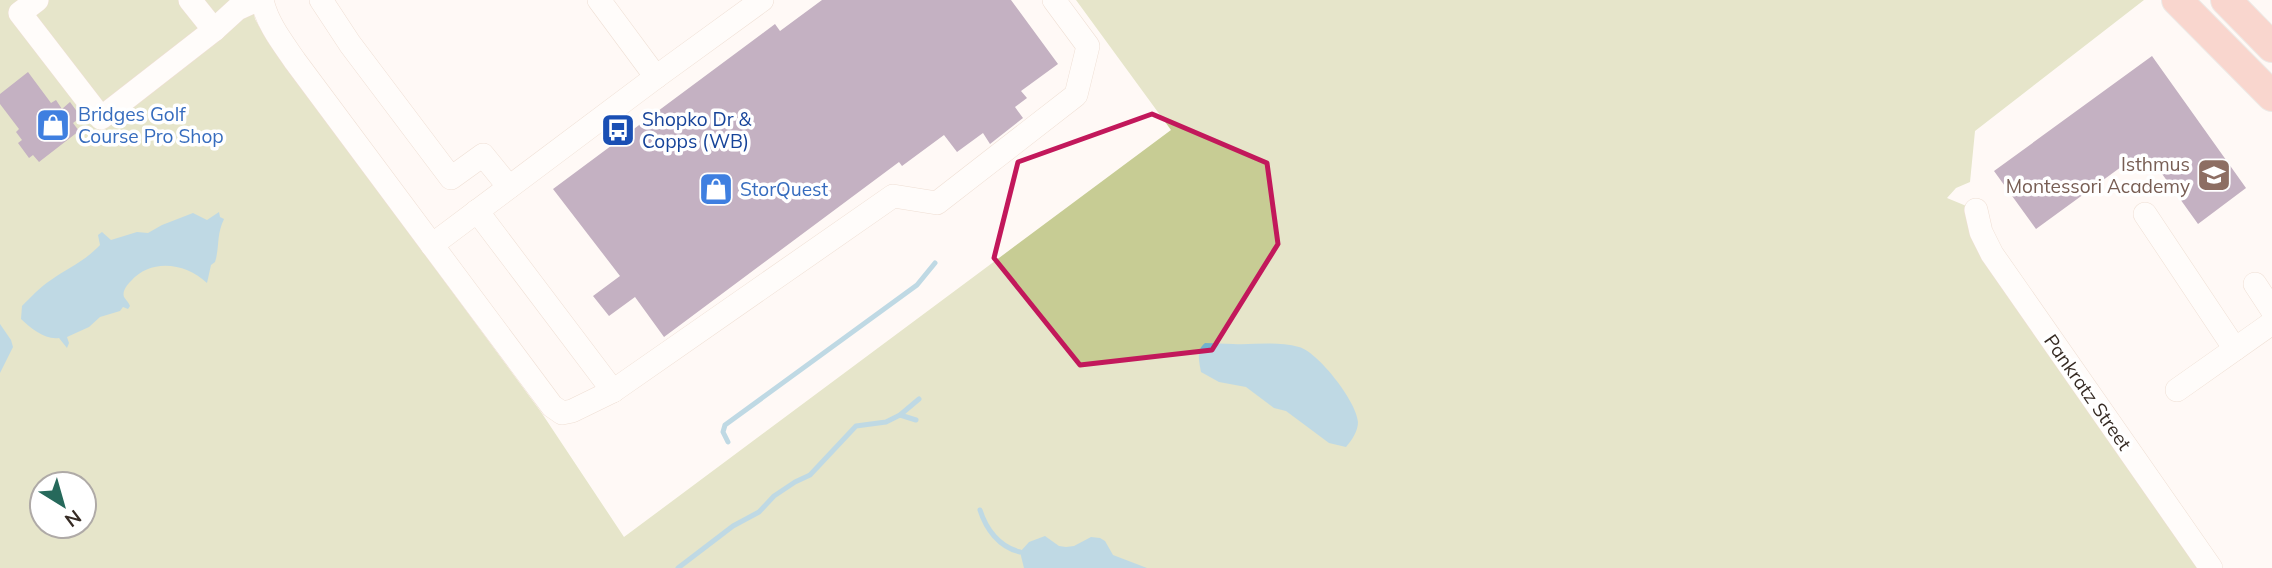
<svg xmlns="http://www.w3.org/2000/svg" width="2272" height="568" font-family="Mulish,sans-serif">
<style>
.green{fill:#c7cc94;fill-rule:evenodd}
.water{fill:#72b2cf}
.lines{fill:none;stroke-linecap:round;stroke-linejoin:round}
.stream{stroke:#72b2cf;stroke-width:5}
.building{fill:#7c5983}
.minor-casing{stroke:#dcbfad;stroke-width:24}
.major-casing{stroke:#d7d5d3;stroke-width:32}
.minor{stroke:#fff;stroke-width:23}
.major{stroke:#f2ac9e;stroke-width:30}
.marked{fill:none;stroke:#c2185b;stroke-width:5;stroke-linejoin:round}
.labels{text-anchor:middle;stroke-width:7;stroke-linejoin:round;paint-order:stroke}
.shop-label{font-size:19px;fill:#366cbe;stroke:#fff;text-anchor:start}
.transit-label{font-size:19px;fill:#164399;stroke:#fff;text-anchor:start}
.education-label{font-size:19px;fill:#785e54;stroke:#fff;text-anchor:end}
.street-label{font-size:19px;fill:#362b24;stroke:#fff}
</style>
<rect width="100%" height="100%" fill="#fff9f5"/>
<path class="green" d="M0,0H251L255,19L268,42L541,412L624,537L1171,130L1076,0H2144L1975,131L1970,182L1956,188L1947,198L1976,210L2211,568H0ZM42,484H84V526H42Z"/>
<g class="water">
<path d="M219,212L220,217L224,219C216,236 220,246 215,262L211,265L207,283C186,263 151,258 131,281C127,285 122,291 124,297C126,300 129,303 130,306L128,309L123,307L120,311L100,317L89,327L67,337L69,343L67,348L59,338C45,340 32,329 21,319L22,306C31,297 40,287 51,280C68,268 85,261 100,245L98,235L102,232L111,240L137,232L148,233L162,225L193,213L207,220Z"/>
<path d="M0,324L11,340L13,347L0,373Z"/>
<path d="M1205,343C1215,343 1224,344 1233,344C1255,345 1277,341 1299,347C1318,352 1357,402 1358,422C1358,431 1352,440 1346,447L1329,443L1286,411L1274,408L1246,387L1219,382L1201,372C1199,361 1196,350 1205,343Z"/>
<path d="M1045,536L1059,546L1066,547L1074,546L1091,537L1100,538L1105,541L1113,555L1147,568H1024L1020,552L1029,542Z"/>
</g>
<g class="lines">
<g class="stream">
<path d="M900,415L916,420"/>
<path d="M728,442L723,432L725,425L917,285L935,263"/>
<path d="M980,510C986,529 999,547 1020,552"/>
<path d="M678,568L733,526L759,512L774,496L795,482L810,475L856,426L886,422L900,415L919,399"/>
</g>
</g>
<g class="building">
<path d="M822,0H1011L1058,64L1021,91L1027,98L1015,107L1023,118L990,144L983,133L957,152L944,135L902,166L899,162L664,337L635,297L609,316L593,296L620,276L553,189L775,24L780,31Z"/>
<path d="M2152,56L2246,188L2198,224L2160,171L2121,167L2036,229L1994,171Z"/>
<path d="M28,72L51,103L56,100L62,109L70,102L81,117L73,123L79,131L39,162L33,155L29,158L18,143L22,140L16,132L19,129L0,104V94Z"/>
</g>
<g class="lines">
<g class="minor-casing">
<g id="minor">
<path d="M37,0L20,13L101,118L214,30L237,9L257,0"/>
<path d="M190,0L214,30"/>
<path d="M262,0C267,23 282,42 295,61L552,406L562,413L572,411L613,391L893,196L937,203L1076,95L1088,46L1054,0"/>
<path d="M321,0L350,44L451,178L483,155L509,187"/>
<path d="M599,0L656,77"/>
<path d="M1976,210L1981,232L1992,254L2211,568"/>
<path d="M477,211L613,391"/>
<path d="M2145,214L2235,349"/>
<path d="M432,245L656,77L762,0"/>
<path d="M2255,284L2272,310"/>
<path d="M2177,390L2272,323"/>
</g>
</g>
<g class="major-casing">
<g id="major">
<path d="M2177,0L2272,96"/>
<path d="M2226,0L2272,47"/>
</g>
</g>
<use href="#minor" class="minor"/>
<use href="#major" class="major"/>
</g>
<path d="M0 0H2272V568H0ZM1152,114L1267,163L1278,244L1212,350L1080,365L994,258L1018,162Z" fill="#fff9f5" fill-opacity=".55" fill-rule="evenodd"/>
<path class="marked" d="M1152,114L1267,163L1278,244L1212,350L1080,365L994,258L1018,162Z"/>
<defs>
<g id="shop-square" transform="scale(1.75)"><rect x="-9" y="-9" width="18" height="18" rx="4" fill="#3f7fe0" stroke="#fff"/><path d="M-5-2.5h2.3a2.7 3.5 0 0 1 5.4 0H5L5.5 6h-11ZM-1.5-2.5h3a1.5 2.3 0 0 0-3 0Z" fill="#fff"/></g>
<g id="bus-square" transform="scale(1.75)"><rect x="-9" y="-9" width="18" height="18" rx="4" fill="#1a4fb4" stroke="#fff"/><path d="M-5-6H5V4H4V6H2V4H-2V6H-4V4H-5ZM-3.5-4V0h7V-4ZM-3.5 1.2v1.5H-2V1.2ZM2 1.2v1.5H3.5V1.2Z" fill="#fff"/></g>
<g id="school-square" transform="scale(1.75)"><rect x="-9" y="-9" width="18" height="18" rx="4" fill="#8d6e63" stroke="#fff"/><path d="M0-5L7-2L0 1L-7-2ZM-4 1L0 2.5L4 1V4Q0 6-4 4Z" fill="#fff"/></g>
</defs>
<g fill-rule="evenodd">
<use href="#shop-square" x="53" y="125"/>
<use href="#bus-square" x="618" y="130"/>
<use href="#school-square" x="2214" y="175"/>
<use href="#shop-square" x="716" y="189"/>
</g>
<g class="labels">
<g class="shop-label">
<text x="78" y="121">Bridges Golf<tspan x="78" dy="22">Course Pro Shop</tspan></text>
<text x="740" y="196">StorQuest</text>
</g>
<g class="transit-label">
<text x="642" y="126">Shopko Dr &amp;<tspan x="642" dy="22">Copps (WB)</tspan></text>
</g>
<g class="education-label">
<text x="2190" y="171">Isthmus<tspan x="2190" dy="22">Montessori Academy</tspan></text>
</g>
<g class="street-label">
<text transform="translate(2088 392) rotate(55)" y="7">Pankratz Street</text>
</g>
</g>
<g transform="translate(63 505) rotate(143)"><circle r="33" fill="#ffffff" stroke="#afaaa7" stroke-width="2"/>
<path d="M0-5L12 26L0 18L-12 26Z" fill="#26695b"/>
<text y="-10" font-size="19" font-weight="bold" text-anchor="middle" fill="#362b24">N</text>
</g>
</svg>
